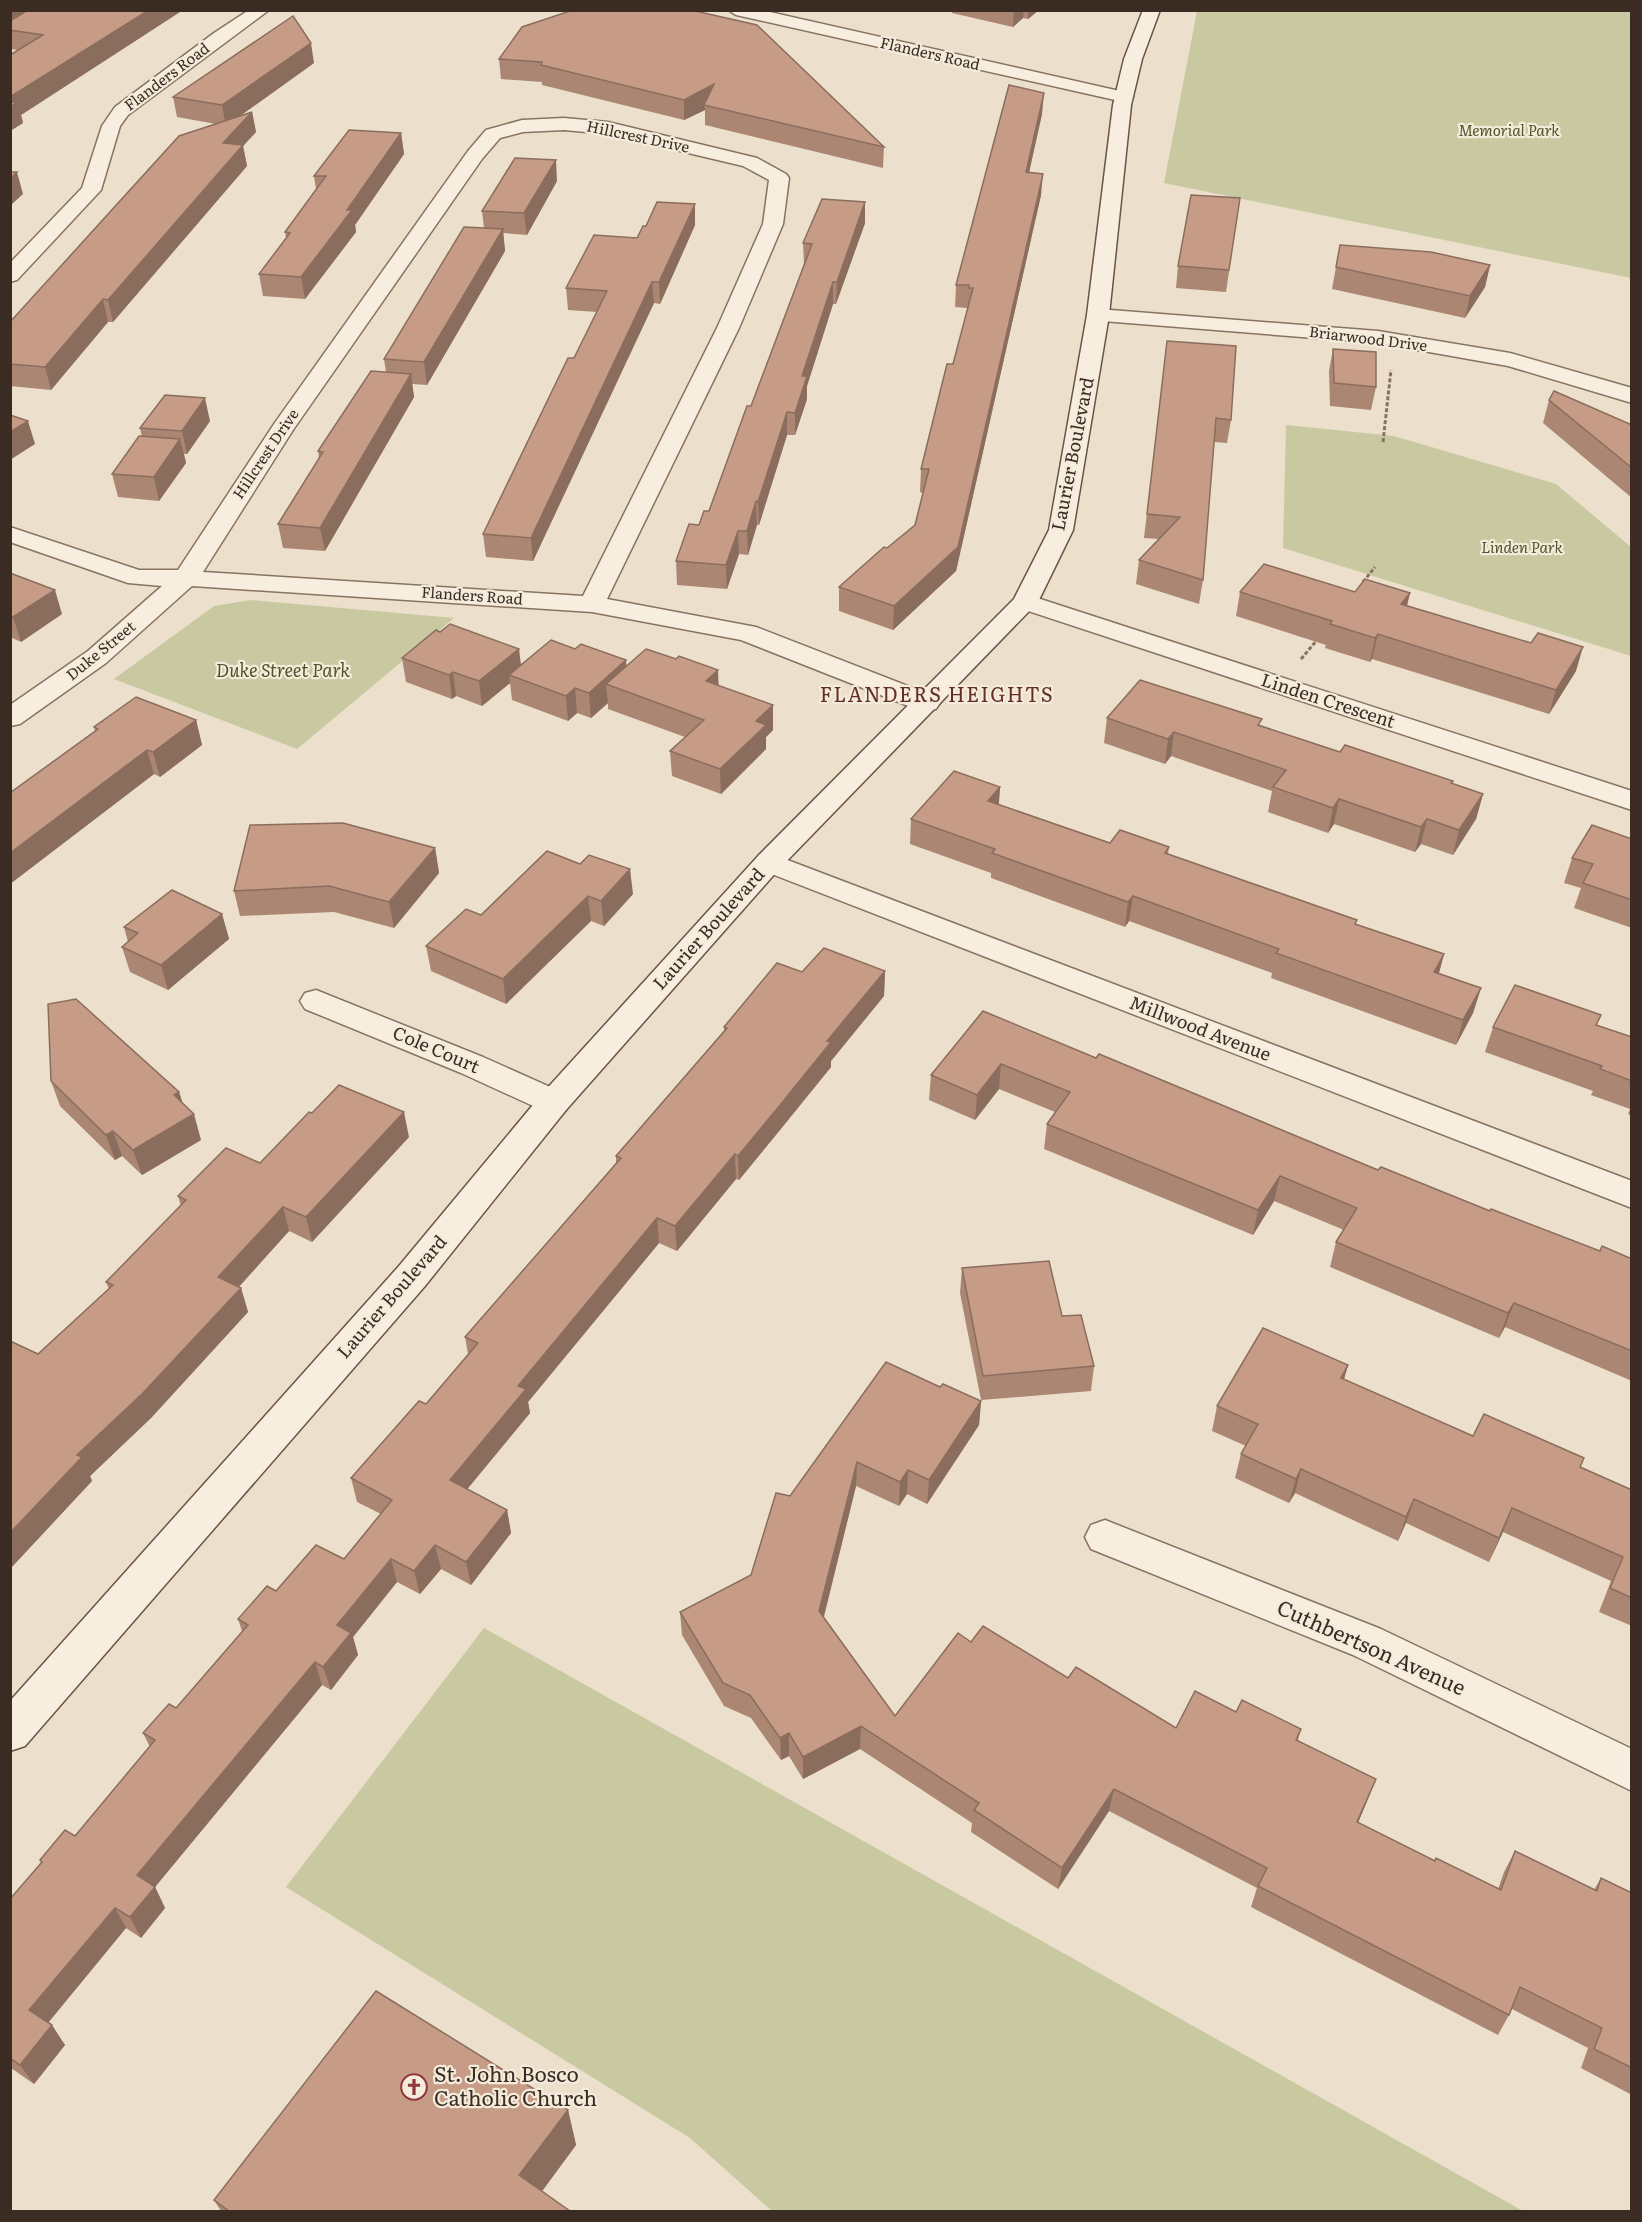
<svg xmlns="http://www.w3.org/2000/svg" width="1642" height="2222" font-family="Literata,serif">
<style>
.green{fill:#c8c9a0}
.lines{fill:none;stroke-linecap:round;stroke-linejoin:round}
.street-casing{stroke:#887361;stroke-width:3}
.secondary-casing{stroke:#6a5444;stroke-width:3}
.path{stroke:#887361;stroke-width:3;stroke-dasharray:4 2;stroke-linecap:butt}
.street{fill:#f7eedf;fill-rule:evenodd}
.secondary{fill:#f7eedf;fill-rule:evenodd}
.wall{fill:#aa8673}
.shaded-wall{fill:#8b6d5e}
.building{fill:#c69c86;stroke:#8b6d5e;stroke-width:1.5}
.labels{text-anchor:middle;stroke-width:4.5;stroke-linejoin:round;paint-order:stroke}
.far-street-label{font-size:15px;fill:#3a2c23;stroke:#f4ebdb}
.far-park-label{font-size:15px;font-style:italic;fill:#4d542b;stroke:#f4ebdb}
.street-label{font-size:18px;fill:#3a2c23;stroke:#f4ebdb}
.park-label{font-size:18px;font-style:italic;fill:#4d542b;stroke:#f4ebdb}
.neighbourhood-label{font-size:20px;letter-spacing:1.5px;fill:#632e26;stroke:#f4ebdb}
.near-street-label{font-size:21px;fill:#3a2c23;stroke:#f4ebdb}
.near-poi-label{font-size:21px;fill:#3a2c23;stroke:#f4ebdb;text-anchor:start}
</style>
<rect width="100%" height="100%" fill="#ece0cc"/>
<g class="green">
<path d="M1197,11H1631V278L1164,183Z"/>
<path d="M1286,425L1394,436L1556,484L1631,547V656L1283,548Z"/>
<path d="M251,600L454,618L297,749L114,679L214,606Z"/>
<path d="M484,1628L1523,2211H772L690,2138L286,1887Z"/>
</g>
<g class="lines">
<g class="street-casing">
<g id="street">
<path d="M249,10H269L128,115L120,126L101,190L17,280L10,282V263L82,188L102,126L115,107L214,33Z"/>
<path d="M728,10H761L1124,92L1130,93L1133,97L1130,101L1124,102L736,15Z"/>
<path d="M564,118L608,122L757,158L786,174L789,178L783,224L739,328L607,599L756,627L936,697L940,703L936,709L926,711L916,709L741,640L592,612L192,586L106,663L20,724L10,726V705L88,651L162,586L128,583L10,542V527L139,570H178L274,424L468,151L486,130L522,120ZM564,130L608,134L743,166L769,180L763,224L717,328L583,596L203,572L293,430L482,159L500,138L523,132Z"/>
<path d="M1098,309L1378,331L1510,353L1632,388V403L1508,366L1378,343L1090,320L1087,315L1090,310Z"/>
<path d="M1025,594L1632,791V810L1016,607L1012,602L1016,597Z"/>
<path d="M769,853L1632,1181V1208L759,869L754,862L759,855Z"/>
<path d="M316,990L483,1057L566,1094L570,1102L566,1110L554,1114L542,1110L461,1073L305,1009L300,1001L305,993Z"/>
<path d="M1105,1520L1381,1629L1632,1749V1791L1353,1655L1091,1549L1085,1537L1091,1525Z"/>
</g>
</g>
<g class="secondary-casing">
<path id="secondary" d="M1143,10H1160L1142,59L1131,105L1109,315L1073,530L1038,602L779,869L566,1110L425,1286L25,1746L10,1751V1701L399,1266L542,1094L759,855L1014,599L1049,530L1087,315L1113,105L1124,59Z"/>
</g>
<g class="path">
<path d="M1383,442L1391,370"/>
<path d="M1363,582L1375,567"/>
<path d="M1301,659L1317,640"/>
</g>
<use href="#street" class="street"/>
<use href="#secondary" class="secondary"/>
</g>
<g class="wall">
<path d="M10,10H183L21,115L23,123L10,131V55L18,50L10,49Z"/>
<path d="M952,10H1039L1028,19L1023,18L1013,27L952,13Z"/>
<path d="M522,27L884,147L883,168L705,125V110L684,120L542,85V82L501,79L499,59Z"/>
<path d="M314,63L240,116L252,112L256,132L243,146L247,166L113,322H108L51,390L10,386V322L216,124L177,117L173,97Z"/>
<path d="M1042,114L1029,173L1041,195L956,571L893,630L839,611V587L915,525L923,493L920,492L921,469L953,364L967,310V308L955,307L956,285Z"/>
<path d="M401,133L404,154L355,225L356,232L305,299L263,296L259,274L286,238L285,232L316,189L314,176Z"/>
<path d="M557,181L527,235L503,233L505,251L427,385L412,384L414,397L325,551L283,548L278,524L319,458L318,451L386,372L384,359L484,228L482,211Z"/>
<path d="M1240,198L1226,292L1176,288L1178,266Z"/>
<path d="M865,202V223L836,304H833L807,386V399L795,435H787L759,525H757L748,555L739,554L727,589L677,585L676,561L709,511L751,406L804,265L803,243Z"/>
<path d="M695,225L660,304L654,303L533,561L486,557L483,534L574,358L597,312L568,310L566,288L637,238Z"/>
<path d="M1340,245L1490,265L1485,287L1465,318L1332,289Z"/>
<path d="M1167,341L1231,420L1227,443L1214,442L1203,580L1199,604L1136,584L1139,560L1159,539L1144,538Z"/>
<path d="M1333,349L1376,387L1371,410L1330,406L1329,371Z"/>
<path d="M1549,400L1632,425V498L1543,423Z"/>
<path d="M210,421L187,454H184L186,463L159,501L118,497L112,474L142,437L140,428Z"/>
<path d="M10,573L62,614L21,642L10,637Z"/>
<path d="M1240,592H1355L1410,593L1407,606L1576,671L1549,714L1372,659L1370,662L1325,648L1326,645L1236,616Z"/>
<path d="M402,658L521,666H627L719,686L773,705V730L766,737V749L721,794L672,776L670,751L685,737L608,709V703L591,718L577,713L568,721L512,700L510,683L482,706L456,696L452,699L406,682Z"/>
<path d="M1107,718L1261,726L1340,752L1453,781L1452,783L1483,794L1476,819L1453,855L1421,844L1415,852L1334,824L1328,833L1268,812L1272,791L1171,756L1165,764L1104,743Z"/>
<path d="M196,720L202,745L160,777L154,774L10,884V793L95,731L94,727Z"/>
<path d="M1000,787L999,804L1110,843L1169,847L1168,854L1356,924L1444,954L1439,973L1481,988L1473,1013L1456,1045L1271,978L1272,973L1129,921L1125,927L991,878V873L910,844L911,819Z"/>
<path d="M1632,839V928L1574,908L1581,888L1564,883L1572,858Z"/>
<path d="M435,848L439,873L394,928L334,912L240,916L234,891Z"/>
<path d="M580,864L633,894L604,926L591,921L506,1004L431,971L426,946L481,915Z"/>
<path d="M222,914L229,939L168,990L130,972L122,947L128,942L124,927Z"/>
<path d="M885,971L884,996L831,1061V1067L781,1129L739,1180L736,1179L677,1251L659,1243L528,1402L530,1413L467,1489L507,1510L511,1533L471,1585L441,1569L420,1594L397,1582L353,1637L358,1655L331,1690L322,1685L155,1887L165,1908L141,1938L126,1928L48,2023L65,2045L34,2084L11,2068L10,2069V1899L41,1863L40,1860L75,1836L150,1747L143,1733L176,1708L242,1631L238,1619L276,1591L344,1559L381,1514L357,1502L351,1478L426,1404L468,1354L465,1337L616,1163V1156L724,1031V1027L802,972Z"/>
<path d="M983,1011L1096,1058L1378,1170L1600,1251L1632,1259V1381L1505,1327L1499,1338L1330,1267L1336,1242L1344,1230L1274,1201L1253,1235L1044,1149L1047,1124L1055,1112L999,1089L975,1120L929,1100L931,1075Z"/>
<path d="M1601,1015L1597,1025L1632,1037V1116L1628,1114L1630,1109L1591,1095L1593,1091L1485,1052L1493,1027Z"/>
<path d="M51,1081L179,1092L183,1104L201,1140L142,1175L122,1156L115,1160L60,1106Z"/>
<path d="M312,1113L409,1137L312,1242L289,1231L239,1287L241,1288L248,1312L151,1418L90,1476L92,1481L10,1569V1341L38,1354L109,1289L106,1282L181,1206L178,1196L260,1163Z"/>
<path d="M962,1268L1062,1316L1094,1366L1091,1391L981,1400L960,1293Z"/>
<path d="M1348,1365L1344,1379L1473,1436L1580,1467L1632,1490V1626L1599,1612L1611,1581L1503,1532L1489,1562L1406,1523L1398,1541L1295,1493L1289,1503L1235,1478L1241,1454L1246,1446L1212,1431L1217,1406Z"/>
<path d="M940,1387L981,1401L979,1425L927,1504L907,1494L899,1506L856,1486L824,1617L895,1716L971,1642L1068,1678L1176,1728L1236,1712L1301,1729L1298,1740L1367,1801L1358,1823L1434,1861L1498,1889L1504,1872L1515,1851L1594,1890L1601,1878L1632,1893V2095L1581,2068L1588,2048L1512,2009L1509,2015L1498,2035L1251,1907L1257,1888L1109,1811L1058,1889L971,1832L972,1823L860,1749L803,1779L789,1756L781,1760L751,1718L724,1706L682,1635L680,1612L751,1575L790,1496Z"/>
<path d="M568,2110L576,2145L542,2191L570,2211H221L214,2200Z"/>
</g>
<g class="shaded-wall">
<path d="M10,10H36L10,26Z"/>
<path d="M149,10H183L21,115L23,123L10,131V97Z"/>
<path d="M1014,10H1024L1023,18L1013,27Z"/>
<path d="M1028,10H1039L1028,19Z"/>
<path d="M311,43L314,63L226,126L222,105Z"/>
<path d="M714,84L704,105L705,110L684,120V100Z"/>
<path d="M1044,93L1042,114L1024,194L1026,172Z"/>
<path d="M252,112L256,132L243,146L247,166L113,322L108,300L223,143Z"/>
<path d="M401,133L404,154L355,225L356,232L305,299L301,277L347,210Z"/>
<path d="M556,160L557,181L527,235L524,213Z"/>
<path d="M17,172L23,194L10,206V179Z"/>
<path d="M1043,174L1041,195L956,571L893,630L894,606Z"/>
<path d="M865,202V223L836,304L837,282Z"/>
<path d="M695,204V225L660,304L659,282Z"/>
<path d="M503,229L505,251L427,385L424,362Z"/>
<path d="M1490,265L1485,287L1465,318L1470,296Z"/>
<path d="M652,282L654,303L533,561L531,538Z"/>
<path d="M833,282V304L807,386V399L795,435V413L802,376Z"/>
<path d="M103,299L108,322L51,390L45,367Z"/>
<path d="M411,374L414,397L325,551L320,528Z"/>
<path d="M205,398L210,421L187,454L182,431Z"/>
<path d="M787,412V435L759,525L758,502Z"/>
<path d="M28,421L35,444L10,460V432Z"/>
<path d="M180,439L186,463L159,501L154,477Z"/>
<path d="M756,501L757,525L748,555L747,531Z"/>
<path d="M738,531L739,554L727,589L726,565Z"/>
<path d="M55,590L62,614L21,642L13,617Z"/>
<path d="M1410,593L1404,617L1401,604Z"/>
<path d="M1378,634L1372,659L1370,662L1375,638Z"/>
<path d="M1583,647L1576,671L1549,714L1556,690Z"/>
<path d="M519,649L522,673L509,675L510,683L482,706L479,681Z"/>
<path d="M626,660L628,685L606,684L608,703L591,718L589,693Z"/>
<path d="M718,670L719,694L706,681Z"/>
<path d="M453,672L456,696L452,699L449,675Z"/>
<path d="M575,688L577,713L568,721L566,696Z"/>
<path d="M773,705V730L766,737V749L721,794L720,769L756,721Z"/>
<path d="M196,720L202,745L160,777L153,752Z"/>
<path d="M1174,732L1171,756L1165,764L1168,739Z"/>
<path d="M147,750L154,774L10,884V853Z"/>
<path d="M1000,787L998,812L988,801Z"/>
<path d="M1483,794L1476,819L1453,855L1459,830Z"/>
<path d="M1339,799L1334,824L1328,833L1333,808Z"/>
<path d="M1427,819L1421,844L1415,852L1421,827Z"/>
<path d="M435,848L439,873L394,928L389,902Z"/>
<path d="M630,869L633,894L604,926L601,901Z"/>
<path d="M588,896L591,921L506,1004L503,979Z"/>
<path d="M1133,896L1129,921L1125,927L1128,902Z"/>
<path d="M222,914L229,939L168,990L161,965Z"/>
<path d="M1444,954L1437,980L1434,972Z"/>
<path d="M885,971L884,996L831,1061V1067L739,1180L738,1156L827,1041Z"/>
<path d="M1481,988L1473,1013L1456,1045L1463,1020Z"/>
<path d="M1001,1064L999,1089L975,1120L977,1095Z"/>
<path d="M179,1092L187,1117L174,1095Z"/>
<path d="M404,1112L409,1137L312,1242L306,1217Z"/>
<path d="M194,1114L201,1140L142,1175L133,1150Z"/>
<path d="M113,1131L122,1156L115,1160L106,1135Z"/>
<path d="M735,1154L736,1179L677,1251L675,1226Z"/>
<path d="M1280,1176L1274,1201L1253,1235L1258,1210Z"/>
<path d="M283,1207L289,1231L225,1302L218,1277Z"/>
<path d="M657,1218L659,1243L528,1402L530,1413L455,1504L450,1480L518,1386Z"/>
<path d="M241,1288L248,1312L151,1418L90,1476L92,1481L10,1569V1533L77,1455Z"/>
<path d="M1514,1303L1505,1327L1499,1338L1508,1313Z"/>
<path d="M1348,1365L1341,1390V1378Z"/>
<path d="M981,1401L979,1425L927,1504L929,1480Z"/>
<path d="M857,1462L856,1486L819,1635V1611Z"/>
<path d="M1301,1469L1295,1493L1289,1503L1296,1479Z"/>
<path d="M908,1470L907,1494L899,1506L900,1482Z"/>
<path d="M1414,1499L1406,1523L1398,1541L1406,1517Z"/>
<path d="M1512,1508L1503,1532L1489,1562L1499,1538Z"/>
<path d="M507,1510L511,1533L471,1585L466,1562Z"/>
<path d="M435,1545L441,1569L420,1594L414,1571Z"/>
<path d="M391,1559L397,1582L353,1637L358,1655L331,1690L323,1667L337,1625Z"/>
<path d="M315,1662L322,1685L155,1887L165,1908L141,1938L130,1917L137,1875Z"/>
<path d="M861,1726L860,1749L803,1779V1757Z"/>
<path d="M789,1733V1756L781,1760L780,1738Z"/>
<path d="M1376,1779L1367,1801L1349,1844L1357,1822Z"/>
<path d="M1114,1789L1109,1811L1058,1889L1062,1868Z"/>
<path d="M115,1908L126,1928L42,2030L29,2010Z"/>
<path d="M52,2025L65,2045L34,2084L20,2065Z"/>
<path d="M568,2110L576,2145L529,2209L519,2175Z"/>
</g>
<g class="building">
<path d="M28,10H149L10,97V55L43,35L10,30V21Z"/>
<path d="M573,10H691L757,25L884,147L704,105L714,84L684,100L541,65L542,62L499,59L522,27Z"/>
<path d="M293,16L311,43L222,105L173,97Z"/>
<path d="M1009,85L1044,93L1026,172L1043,174L958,547L894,606L839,587L884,547L887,548L915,525L929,469H921L941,388L947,364H953L973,288H968L969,285H956Z"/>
<path d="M10,102L17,103L10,107Z"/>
<path d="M252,112L223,143L243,145L108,300L103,299L45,367L10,364V322L179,136Z"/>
<path d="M349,130L401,133L347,210H352L301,277L259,274L290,233L285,232L326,176H314Z"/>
<path d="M515,158L556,160L524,213L482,211Z"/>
<path d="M10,172H17L10,179Z"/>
<path d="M1191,195L1240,198L1229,270L1178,266Z"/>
<path d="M822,199L865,202L837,282H833L802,376H807L795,413L787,412L758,502L756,501L747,531H738L726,565L676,561L689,524L699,525L704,511H709L747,406H751L812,244L803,243Z"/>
<path d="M657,202L695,204L659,282H652L531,538L483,534L568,358H574L607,291L566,288L594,235L637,238L643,226H646Z"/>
<path d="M464,227L503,229L424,362L384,359Z"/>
<path d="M1340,245L1431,252L1490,265L1470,296L1336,267Z"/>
<path d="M1167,341L1236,346L1231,420L1216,418L1203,580L1139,560L1180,517L1147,514Z"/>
<path d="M1333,349L1376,352V387L1334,383Z"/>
<path d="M371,371L411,374L320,528L278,524L323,452L318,451Z"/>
<path d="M1554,391L1632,425V468L1549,400Z"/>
<path d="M165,395L205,398L182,431L140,428Z"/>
<path d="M10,415L28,421L10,432Z"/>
<path d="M139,436L180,439L154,477L112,474Z"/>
<path d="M1264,564L1355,592L1365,579L1410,593L1401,604L1531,643L1538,633L1583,647L1556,690L1378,634L1375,638L1330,624L1332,621L1240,592Z"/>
<path d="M10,573L55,590L13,617L10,616Z"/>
<path d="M450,624L519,649L479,681L453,672L449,675L402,658L436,630L440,632Z"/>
<path d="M551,640L575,649L581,644L626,660L589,693L575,688L566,696L509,675Z"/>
<path d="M646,649L676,659L679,656L718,670L706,681L773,705L756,721L766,725L720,769L670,751L704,720L606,684Z"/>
<path d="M1140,680L1262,719L1258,725L1340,752L1345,745L1453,781L1451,783L1483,794L1459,830L1427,819L1421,827L1339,799L1333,808L1273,787L1286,770L1174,732L1168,739L1107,718Z"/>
<path d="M136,697L196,720L153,752L147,750L10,853V793L98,729L94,727Z"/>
<path d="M954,771L1000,787L988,801L1110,843L1120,830L1169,847L1165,853L1357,920L1355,924L1444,954L1434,972L1481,988L1463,1020L1276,953L1279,949L1133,896L1128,902L992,853L995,849L911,819Z"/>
<path d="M343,823L435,848L389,902L329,886L234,891L250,825Z"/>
<path d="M1592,825L1632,839V900L1583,883L1593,864L1572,858Z"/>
<path d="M547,851L580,864L589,855L630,869L601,901L588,896L503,979L426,946L466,909L481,915Z"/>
<path d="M172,890L222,914L161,965L122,947L138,933L124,927Z"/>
<path d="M824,948L885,971L827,1041L831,1042L781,1104L738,1156L735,1154L675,1226L657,1218L518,1386L526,1389L450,1480L507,1510L466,1562L435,1545L414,1571L391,1559L337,1625L351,1633L323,1667L315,1662L137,1875L155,1887L130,1917L115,1908L29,2010L52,2025L20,2065L10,2058V1899L42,1862L40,1860L65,1830L75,1836L155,1740L143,1733L169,1704L176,1708L248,1625L238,1619L267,1586L276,1591L316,1545L344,1559L392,1500L351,1478L419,1401L426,1404L478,1343L465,1337L621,1158L616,1156L727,1028L724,1027L777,963L802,972Z"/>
<path d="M1515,985L1601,1015L1596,1025L1632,1037V1081L1600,1069L1602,1066L1493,1027Z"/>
<path d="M76,999L179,1092L174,1095L194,1114L133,1150L113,1131L106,1135L51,1081L48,1004Z"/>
<path d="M983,1011L1096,1058L1099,1054L1378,1170L1381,1167L1490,1211L1491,1209L1600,1251L1602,1246L1632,1259V1351L1514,1303L1508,1313L1336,1242L1357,1208L1280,1176L1258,1210L1047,1124L1070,1092L1001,1064L977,1095L931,1075Z"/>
<path d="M339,1085L404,1112L306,1217L283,1207L218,1277L241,1288L142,1394L77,1455L82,1457L10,1533V1341L38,1354L113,1285L106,1282L186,1200L178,1196L226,1148L260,1163L309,1112L312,1113Z"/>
<path d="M1049,1261L1062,1316L1081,1315L1094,1366L983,1376L962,1268Z"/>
<path d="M1263,1328L1348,1365L1341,1378L1473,1436L1484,1414L1584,1458L1580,1467L1632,1490V1598L1610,1588L1623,1557L1512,1508L1499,1538L1414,1499L1406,1517L1301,1469L1296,1479L1241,1454L1258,1424L1217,1406Z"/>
<path d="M886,1362L940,1387L943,1384L981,1401L929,1480L908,1470L900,1482L857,1462L819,1611L895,1716L958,1633L971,1642L983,1626L1068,1678L1076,1667L1176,1728L1195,1691L1236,1712L1242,1700L1301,1729L1296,1740L1376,1779L1357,1822L1435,1861L1436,1858L1501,1890L1515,1851L1597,1891L1601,1878L1632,1893V2068L1594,2049L1602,2028L1520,1987L1509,2015L1258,1886L1267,1868L1114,1789L1062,1868L974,1810L979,1803L861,1726L803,1757L789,1733L780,1738L750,1695L723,1683L680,1612L751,1575L776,1493L790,1496Z"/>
<path d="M376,1991L568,2110L519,2175L570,2211H229L214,2200Z"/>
</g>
<defs>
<g id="church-ring" transform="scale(1.35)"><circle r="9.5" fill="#f4ebdb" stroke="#92363d" stroke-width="1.5"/><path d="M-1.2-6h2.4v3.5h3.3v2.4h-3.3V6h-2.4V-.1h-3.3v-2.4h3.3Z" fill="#92363d"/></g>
</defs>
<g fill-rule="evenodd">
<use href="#church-ring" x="414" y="2087"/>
</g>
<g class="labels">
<g class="far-street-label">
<text transform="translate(930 54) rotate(13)" y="5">Flanders Road</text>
<text transform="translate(167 77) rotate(-37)" y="5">Flanders Road</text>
<text transform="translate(638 137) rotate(12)" y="5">Hillcrest Drive</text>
<text transform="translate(1368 339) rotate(7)" y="5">Briarwood Drive</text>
<text transform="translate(266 454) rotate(-56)" y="5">Hillcrest Drive</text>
<text transform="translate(472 596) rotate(4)" y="5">Flanders Road</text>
<text transform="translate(101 651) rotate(-39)" y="5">Duke Street</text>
</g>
<g class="far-park-label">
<text x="1509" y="136">Memorial Park</text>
<text x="1522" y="553">Linden Park</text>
</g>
<g class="street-label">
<text transform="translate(1073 454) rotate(-79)" y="6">Laurier Boulevard</text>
<text transform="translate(1328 701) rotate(18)" y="6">Linden Crescent</text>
<text transform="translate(709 929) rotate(-48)" y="6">Laurier Boulevard</text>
<text transform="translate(1200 1029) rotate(21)" y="6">Millwood Avenue</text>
<text transform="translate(436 1050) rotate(23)" y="6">Cole Court</text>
<text transform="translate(392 1297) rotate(-49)" y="6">Laurier Boulevard</text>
</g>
<g class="park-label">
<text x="283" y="677">Duke Street Park</text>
</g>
<g class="neighbourhood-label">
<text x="937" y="702">FLANDERS HEIGHTS</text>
</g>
<g class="near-street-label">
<text transform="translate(1371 1648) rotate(24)" y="7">Cuthbertson Avenue</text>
</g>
<g class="near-poi-label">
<text x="434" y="2082">St. John Bosco<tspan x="434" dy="24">Catholic Church</tspan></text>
</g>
</g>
<rect width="1642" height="2222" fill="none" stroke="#3a2c23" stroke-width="24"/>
</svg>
